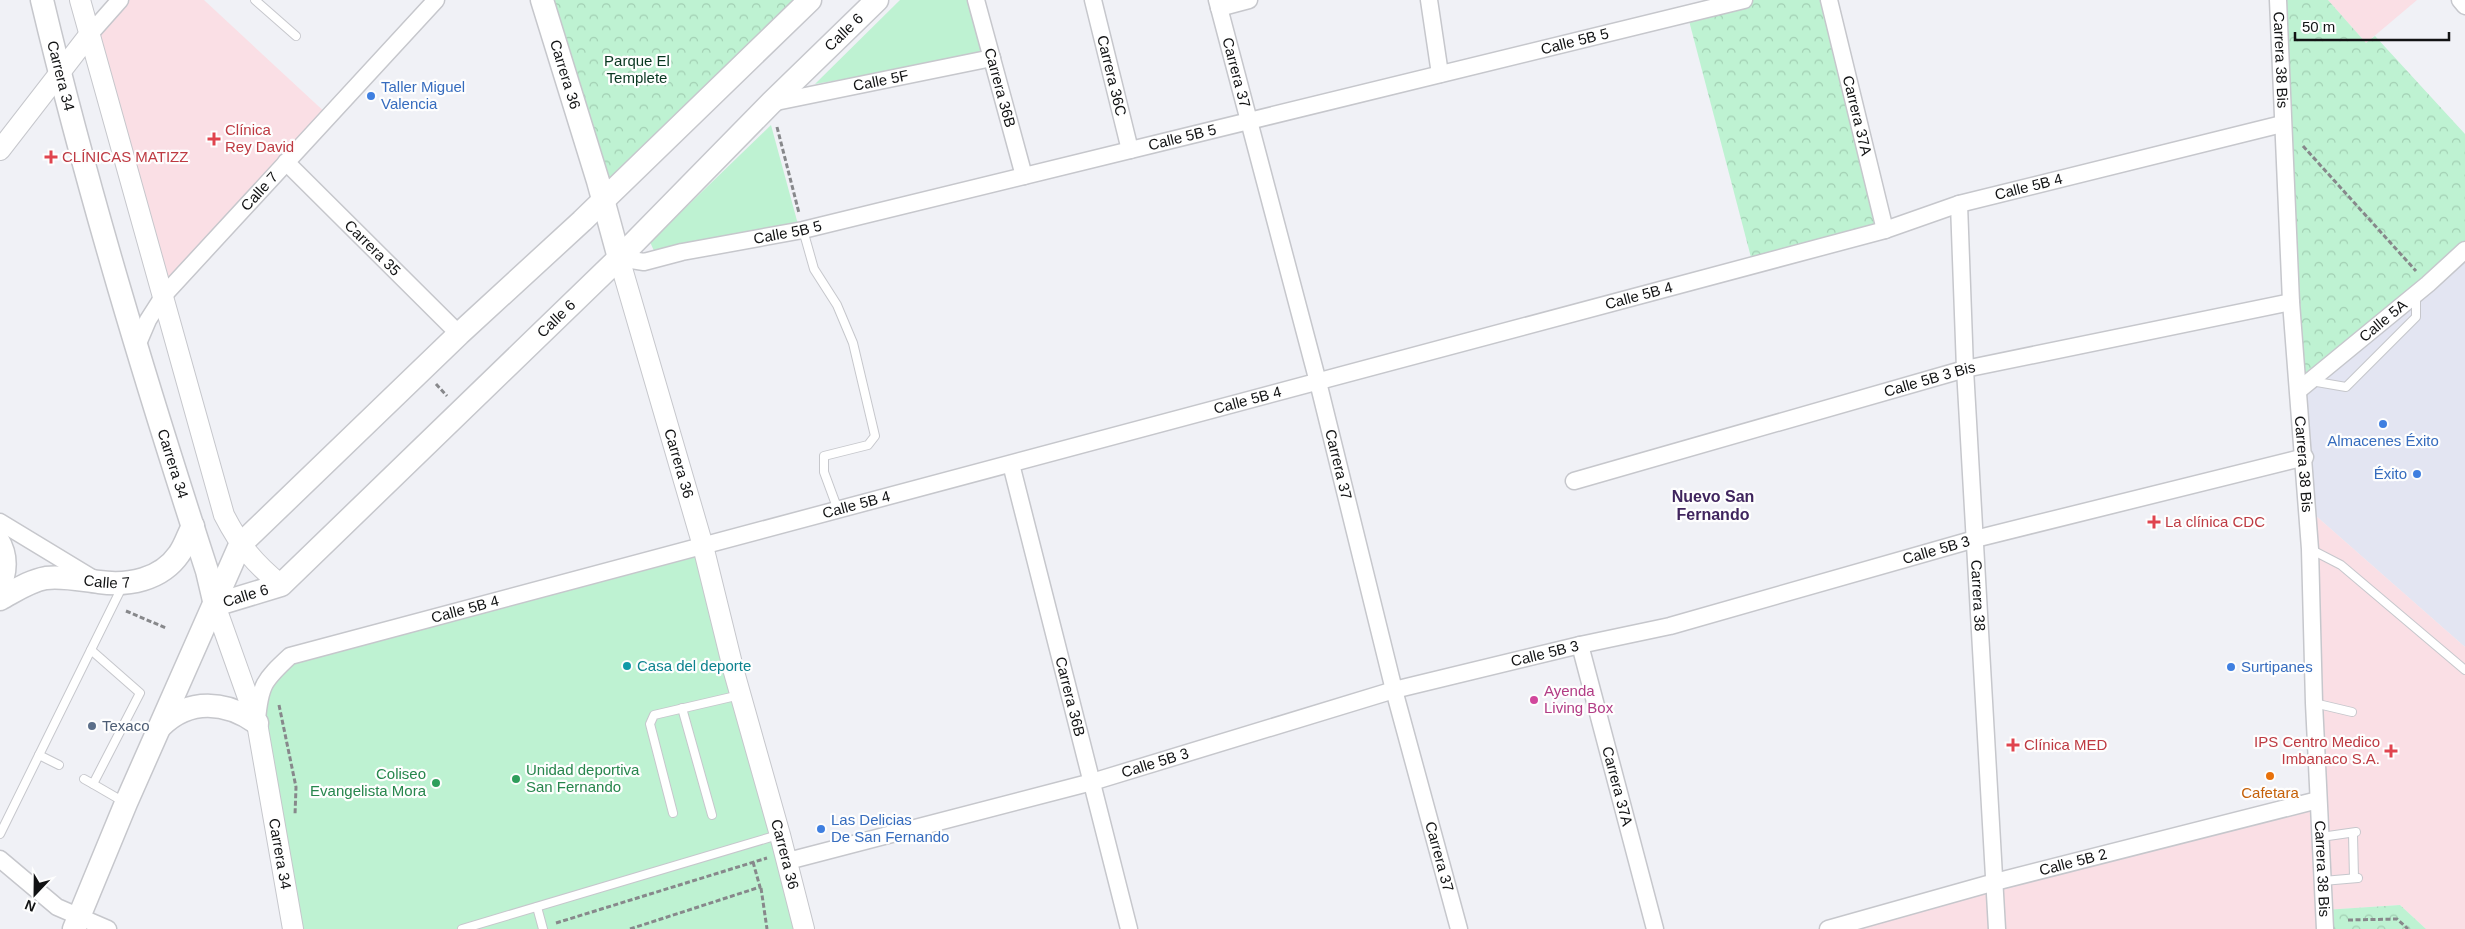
<svg xmlns="http://www.w3.org/2000/svg" width="2465" height="929" font-family="Arial,sans-serif">
<style>
.built{fill:#e3e5f2}
.medical{fill:#fadfe5}
.grass{fill:#bef2d2}
.park{fill:url(#park-crowns)}
.lines{fill:none;stroke-linecap:round;stroke-linejoin:round}
.service-casing{stroke:#c6c7cc;stroke-width:10}
.minor-casing{stroke:#c6c7cc;stroke-width:19}
.tertiary-casing{stroke:#c6c7cc;stroke-width:22}
.secondary-casing{stroke:#c6c7cc;stroke-width:25}
.path{stroke:#87888b;stroke-width:3;stroke-dasharray:5 2.5;stroke-linecap:butt}
.service{stroke:#fff;stroke-width:8}
.minor{stroke:#fff;stroke-width:16}
.tertiary{stroke:#fff;stroke-width:20}
.secondary{stroke:#fff;stroke-width:22}
.shop-dot{fill:#3f7fe0;stroke:#fefefe;stroke-width:2}
.health-dot{fill:#e0444e;stroke:#fefefe;stroke-width:2}
.culture-dot{fill:#0f9aa8;stroke:#fefefe;stroke-width:2}
.hotel-dot{fill:#d1479c;stroke:#fefefe;stroke-width:2}
.service-dot{fill:#5c6f8a;stroke:#fefefe;stroke-width:2}
.food-dot{fill:#e8710a;stroke:#fefefe;stroke-width:2}
.leisure-dot{fill:#2e9e5b;stroke:#fefefe;stroke-width:2}
.labels{text-anchor:middle;stroke-width:4.5;stroke-linejoin:round;paint-order:stroke}
.street-label{font-size:15px;fill:#121314;stroke:#fefefe}
.park-label{font-size:15px;fill:#083720;stroke:#fefefe}
.shop-label{font-size:15px;fill:#366cbe;stroke:#fefefe;text-anchor:start}
.health-label{font-size:15px;fill:#be3a42;stroke:#fefefe;text-anchor:start}
.culture-label{font-size:15px;fill:#0d838f;stroke:#fefefe;text-anchor:start}
.hotel-label{font-size:15px;fill:#b23c85;stroke:#fefefe;text-anchor:start}
.service-label{font-size:15px;fill:#4e5e75;stroke:#fefefe;text-anchor:start}
.leisure-label{font-size:15px;fill:#27864d;stroke:#fefefe;text-anchor:start}
.food-label{font-size:15px;fill:#c56008;stroke:#fefefe}
.neighbourhood-label{font-size:16px;font-weight:bold;fill:#40255e;stroke:#fefefe}
</style>
<defs>
<pattern id="park-crowns" width="20" height="18" patternUnits="userSpaceOnUse" patternTransform="scale(1.25)"><rect width="20" height="18" fill="#bef2d2"/><path d="M2 6a3 3 0 1 1 6 0M12 15a3 3 0 1 1 6 0" fill="none" stroke="#a2cfb3"/></pattern>
</defs>
<rect width="100%" height="100%" fill="#f0f1f6"/>
<path class="built" d="M2465,250V647L2307,508L2299,390Z"/>
<g class="medical">
<path d="M120,0H204L329,116L164,295L95,55L100,23Z"/>
<path d="M2328,0H2417L2366,43Z"/>
<path d="M2307,508L2465,647V929H2426L2400,905L2325,910V929H1828L2318,800Z"/>
</g>
<g class="grass">
<path d="M900,0H968L988,55L815,84Z"/>
<path d="M771,125L799,228L655,253L650,242Z"/>
<path d="M703,546L804,929H293L257,723L272,673L290,656Z"/>
</g>
<g class="park">
<path d="M542,0H810L603,202Z"/>
<path d="M1744,0H1829L1885,230L1753,265L1687,13Z"/>
<path d="M2278,0H2328L2366,43L2375,36L2465,134V250L2299,390Z"/>
<path d="M2400,905L2426,929H2325L2324,910Z"/>
</g>
<g class="lines">
<g class="service-casing">
<g id="service">
<path d="M255,0L296,36"/>
<path d="M803,230L814,269L837,305L853,343L875,436L868,445L824,456V472L838,510"/>
<path d="M2311,381L2346,387L2416,317V294"/>
<path d="M2310,549L2341,565L2465,670"/>
<path d="M2314,703L2352,712"/>
<path d="M682,708L712,815"/>
<path d="M39,755L59,765"/>
<path d="M84,779L93,784L140,693L91,650"/>
<path d="M93,784L124,802"/>
<path d="M673,813L650,724L654,715L740,695"/>
<path d="M0,834L122,587"/>
<path d="M2353,834L2354,878"/>
<path d="M2321,837L2356,832"/>
<path d="M2323,881L2358,878"/>
<path d="M537,907L543,929"/>
<path d="M462,929L778,835"/>
</g>
</g>
<g class="minor-casing">
<g id="minor">
<path id="s1" d="M976,0L1024,176"/>
<path id="s2" d="M1093,0L1130,150"/>
<path id="s3" d="M1217,0L1318,382L1394,690L1459,929"/>
<path d="M1429,0L1440,74"/>
<path id="s4" d="M1829,0L1885,230"/>
<path id="s5" d="M2278,0L2291,302L2310,549L2314,703L2325,929"/>
<path d="M2460,0L2465,6"/>
<path d="M1219,8L1249,0"/>
<path d="M89,35L120,0"/>
<path id="s6" d="M771,103L992,58"/>
<path id="s7" d="M286,162L459,334"/>
<path id="s8" d="M1959,204L1965,369L1997,929"/>
<path id="s9" d="M619,258L644,262L682,252L803,230L1744,0"/>
<path id="s10" d="M136,348L148,320L164,295L436,0"/>
<path id="s11" d="M2299,390L2428,284L2465,250"/>
<path id="s12" d="M1011,464L1129,929"/>
<path id="s13" d="M1574,481L1965,369L2291,302"/>
<path d="M0,522L94,579"/>
<path d="M0,538C11,556 9,575 0,593"/>
<path id="s14" d="M1580,645L1655,929"/>
<path id="s15" d="M257,720C260,685 264,680 290,656L1885,230L1959,204L2282,124"/>
<path d="M0,859L57,907L108,929"/>
<path id="s16" d="M788,861L1092,782L1394,690L1580,645L1670,626L1975,539L2305,457"/>
<path id="s17" d="M1828,929L1995,882L2318,800"/>
</g>
</g>
<g class="tertiary-casing">
<g id="tertiary">
<path d="M80,0L224,515C240,546 254,563 281,585"/>
<path d="M0,150L89,35"/>
<path id="s18" d="M619,258L703,546L734,672L780,835L804,929"/>
<path id="s19" d="M215,605L257,723L293,929"/>
</g>
</g>
<g class="secondary-casing">
<g id="secondary">
<path id="s20" d="M42,0C88,193 146,383 207,571L215,605"/>
<path id="s21" d="M542,0L598,181L619,258"/>
<path id="s22" d="M0,599C15,591 29,581 46,578C64,576 81,580 99,582C128,586 161,580 179,554C185,546 188,535 193,526"/>
<path id="s23" d="M215,605L281,585L619,258L771,103L877,0"/>
<path d="M161,726C189,698 226,701 257,723"/>
<path d="M74,929L126,803L240,545L459,334L582,221L810,0"/>
</g>
</g>
<g class="path">
<path d="M777,127L799,213"/>
<path d="M2303,146L2416,271"/>
<path d="M436,384L447,396"/>
<path d="M126,611L166,628"/>
<path d="M279,705L296,787L295,815"/>
<path d="M761,888L767,929"/>
<path d="M2348,920L2397,919L2408,929"/>
<path d="M556,923L767,858"/>
<path d="M630,929L760,887L753,862"/>
</g>
<use href="#service" class="service"/>
<use href="#minor" class="minor"/>
<use href="#tertiary" class="tertiary"/>
<use href="#secondary" class="secondary"/>
</g>
<g class="shop-dot">
<circle cx="371" cy="96" r="5"/>
<circle cx="2383" cy="424" r="5"/>
<circle cx="2417" cy="474" r="5"/>
<circle cx="2231" cy="667" r="5"/>
<circle cx="821" cy="829" r="5"/>
</g>
<g class="health-dot">
<path d="M211.5 131.5h5v5h5v5h-5v5h-5v-5h-5v-5h5z"/>
<path d="M48.5 149.5h5v5h5v5h-5v5h-5v-5h-5v-5h5z"/>
<path d="M2151.5 514.5h5v5h5v5h-5v5h-5v-5h-5v-5h5z"/>
<path d="M2010.5 737.5h5v5h5v5h-5v5h-5v-5h-5v-5h5z"/>
<path d="M2388.5 743.5h5v5h5v5h-5v5h-5v-5h-5v-5h5z"/>
</g>
<circle class="culture-dot" cx="627" cy="666" r="5"/>
<circle class="hotel-dot" cx="1534" cy="700" r="5"/>
<circle class="service-dot" cx="92" cy="726" r="5"/>
<circle class="food-dot" cx="2270" cy="776" r="5"/>
<g class="leisure-dot">
<circle cx="516" cy="779" r="5"/>
<circle cx="436" cy="783" r="5"/>
</g>
<g class="labels">
<g class="street-label">
<text dy="5" stroke="none"><textPath href="#s23" startOffset="858">Calle 6</textPath></text>
<text dy="5" stroke="none"><textPath href="#s9" startOffset="982">Calle 5B 5</textPath></text>
<text dy="5" stroke="none"><textPath href="#s5" startOffset="60">Carrera 38 Bis</textPath></text>
<text dy="5" stroke="none"><textPath href="#s3" startOffset="75">Carrera 37</textPath></text>
<text dy="5" stroke="none"><textPath href="#s21" startOffset="78">Carrera 36</textPath></text>
<text dy="5" stroke="none"><textPath href="#s20" startOffset="78">Carrera 34</textPath></text>
<text dy="5" stroke="none"><textPath href="#s2" startOffset="78">Carrera 36C</textPath></text>
<text dy="5" stroke="none"><textPath href="#s6" startOffset="112">Calle 5F</textPath></text>
<text dy="5" stroke="none"><textPath href="#s1" startOffset="91">Carrera 36B</textPath></text>
<text dy="5" stroke="none"><textPath href="#s4" startOffset="119">Carrera 37A</textPath></text>
<text dy="5" stroke="none"><textPath href="#s9" startOffset="578">Calle 5B 5</textPath></text>
<text dy="5" stroke="none"><textPath href="#s15" startOffset="1876">Calle 5B 4</textPath></text>
<text dy="5" stroke="none"><textPath href="#s10" startOffset="201">Calle 7</textPath></text>
<text dy="5" stroke="none"><textPath href="#s9" startOffset="172">Calle 5B 5</textPath></text>
<text dy="5" stroke="none"><textPath href="#s7" startOffset="122">Carrera 35</textPath></text>
<text dy="5" stroke="none"><textPath href="#s15" startOffset="1471">Calle 5B 4</textPath></text>
<text dy="5" stroke="none"><textPath href="#s23" startOffset="452">Calle 6</textPath></text>
<text dy="5" stroke="none"><textPath href="#s11" startOffset="109">Calle 5A</textPath></text>
<text dy="5" stroke="none"><textPath href="#s13" startOffset="370">Calle 5B 3 Bis</textPath></text>
<text dy="5" stroke="none"><textPath href="#s15" startOffset="1066">Calle 5B 4</textPath></text>
<text dy="5" stroke="none"><textPath href="#s18" startOffset="214">Carrera 36</textPath></text>
<text dy="5" stroke="none"><textPath href="#s20" startOffset="482">Carrera 34</textPath></text>
<text dy="5" stroke="none"><textPath href="#s5" startOffset="465">Carrera 38 Bis</textPath></text>
<text dy="5" stroke="none"><textPath href="#s3" startOffset="480">Carrera 37</textPath></text>
<text dy="5" stroke="none"><textPath href="#s15" startOffset="661">Calle 5B 4</textPath></text>
<text dy="5" stroke="none"><textPath href="#s16" startOffset="1190">Calle 5B 3</textPath></text>
<text dy="5" stroke="none"><textPath href="#s22" startOffset="112">Calle 7</textPath></text>
<text dy="5" stroke="none"><textPath href="#s23" startOffset="32">Calle 6</textPath></text>
<text dy="5" stroke="none"><textPath href="#s8" startOffset="392">Carrera 38</textPath></text>
<text dy="5" stroke="none"><textPath href="#s15" startOffset="256">Calle 5B 4</textPath></text>
<text dy="5" stroke="none"><textPath href="#s16" startOffset="785">Calle 5B 3</textPath></text>
<text dy="5" stroke="none"><textPath href="#s12" startOffset="240">Carrera 36B</textPath></text>
<text dy="5" stroke="none"><textPath href="#s16" startOffset="380">Calle 5B 3</textPath></text>
<text dy="5" stroke="none"><textPath href="#s14" startOffset="146">Carrera 37A</textPath></text>
<text dy="5" stroke="none"><textPath href="#s19" startOffset="258">Carrera 34</textPath></text>
<text dy="5" stroke="none"><textPath href="#s18" startOffset="619">Carrera 36</textPath></text>
<text dy="5" stroke="none"><textPath href="#s3" startOffset="885">Carrera 37</textPath></text>
<text dy="5" stroke="none"><textPath href="#s17" startOffset="254">Calle 5B 2</textPath></text>
<text dy="5" stroke="none"><textPath href="#s5" startOffset="870">Carrera 38 Bis</textPath></text>
</g>
<g class="park-label">
<text x="637" y="66">Parque El<tspan x="637" dy="17">Templete</tspan></text>
</g>
<g class="shop-label">
<text x="381" y="92">Taller Miguel<tspan x="381" dy="17">Valencia</tspan></text>
<text x="2383" y="446" text-anchor="middle">Almacenes Éxito</text>
<text x="2407" y="479" text-anchor="end">Éxito</text>
<text x="2241" y="672">Surtipanes</text>
<text x="831" y="825">Las Delicias<tspan x="831" dy="17">De San Fernando</tspan></text>
</g>
<g class="health-label">
<text x="225" y="135">Clínica<tspan x="225" dy="17">Rey David</tspan></text>
<text x="62" y="162">CLÍNICAS MATIZZ</text>
<text x="2165" y="527">La clínica CDC</text>
<text x="2380" y="747" text-anchor="end">IPS Centro Medico<tspan x="2380" dy="17">Imbanaco S.A.</tspan></text>
<text x="2024" y="750">Clínica MED</text>
</g>
<g class="culture-label">
<text x="637" y="671">Casa del deporte</text>
</g>
<g class="hotel-label">
<text x="1544" y="696">Ayenda<tspan x="1544" dy="17">Living Box</tspan></text>
</g>
<g class="service-label">
<text x="102" y="731">Texaco</text>
</g>
<g class="leisure-label">
<text x="526" y="775">Unidad deportiva<tspan x="526" dy="17">San Fernando</tspan></text>
<text x="426" y="779" text-anchor="end">Coliseo<tspan x="426" dy="17">Evangelista Mora</tspan></text>
</g>
<g class="food-label">
<text x="2270" y="798">Cafetara</text>
</g>
<g class="neighbourhood-label">
<text x="1713" y="502">Nuevo San<tspan x="1713" dy="18">Fernando</tspan></text>
</g>
</g>
<g transform="translate(35 894) rotate(202)" stroke="#fefefe" stroke-width="4" paint-order="stroke">
<path d="M0-4L9 19L0 12L-9 19Z" fill="#121314"/>
<text y="-8" font-size="14" font-weight="bold" text-anchor="middle" fill="#121314">N</text>
</g>
<path d="M2295 32v8h154v-8" fill="none" stroke="#121314" stroke-width="2.5"/>
<text x="2302" y="32" font-size="15" fill="#121314" stroke="#fefefe" stroke-width="4" paint-order="stroke">50 m</text>
</svg>
